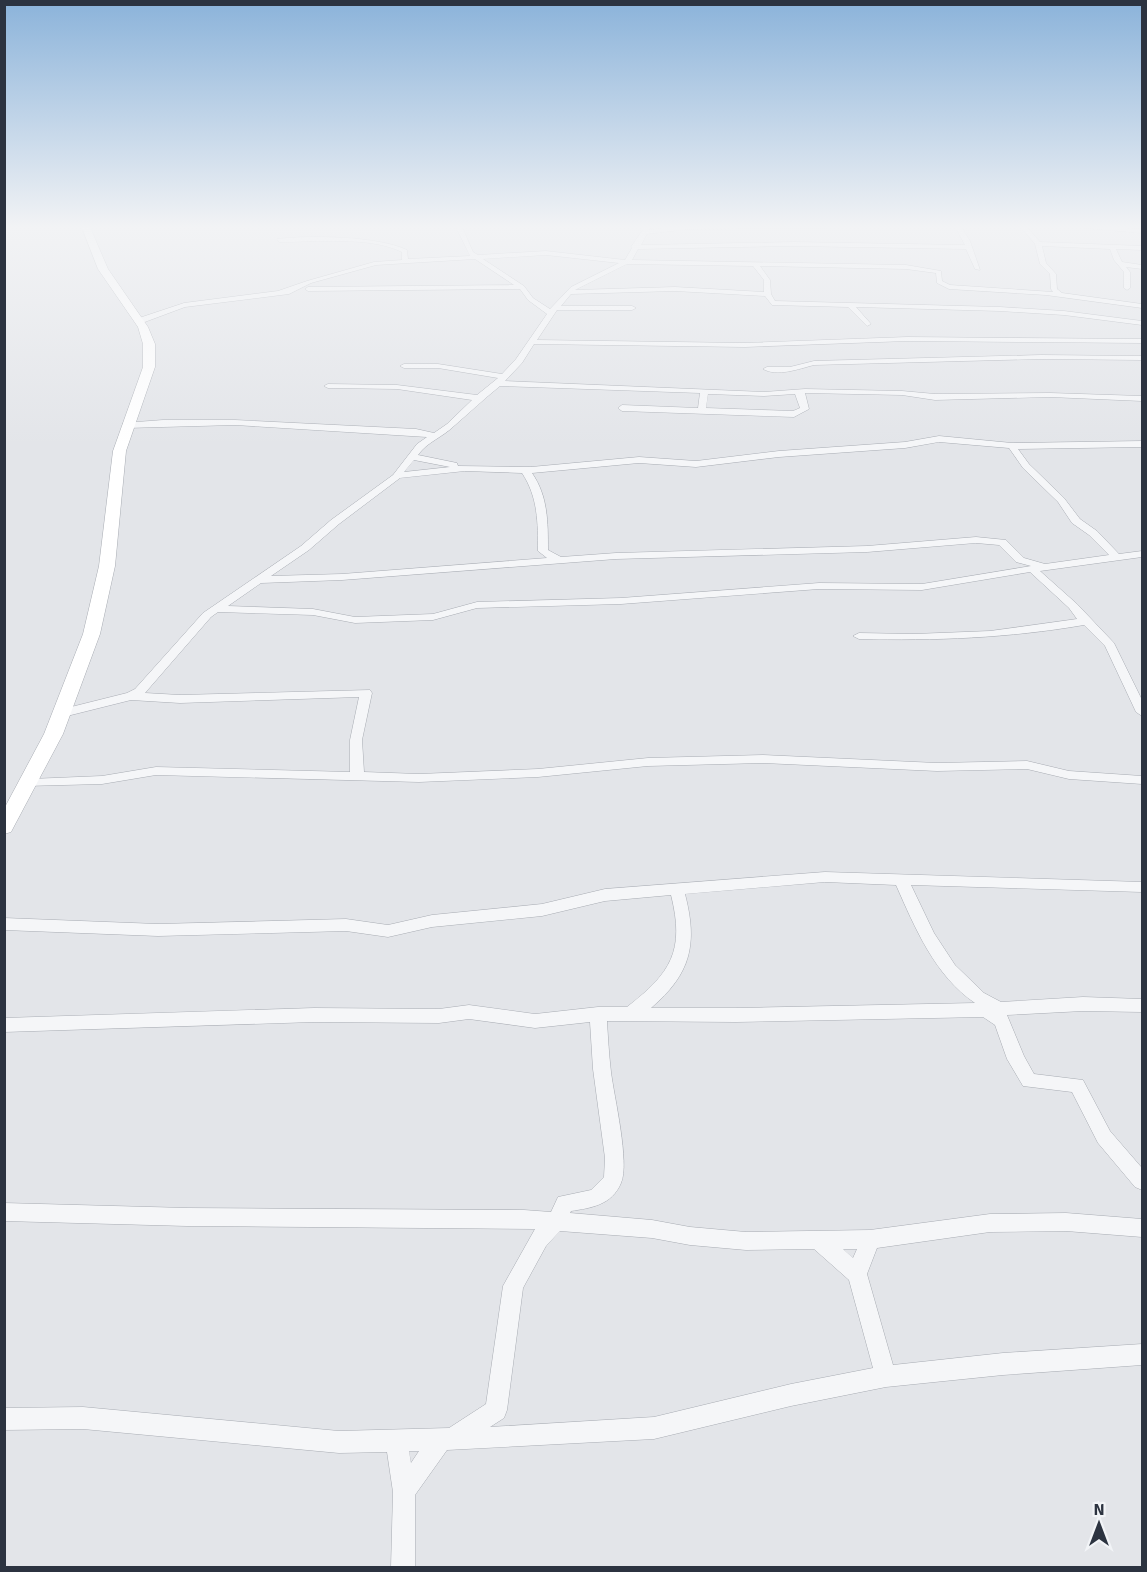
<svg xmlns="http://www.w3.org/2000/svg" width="1147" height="1572" font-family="Signika,sans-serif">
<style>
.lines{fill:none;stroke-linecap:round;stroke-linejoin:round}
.street-casing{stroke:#a8acb3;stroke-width:1}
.secondary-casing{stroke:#a8acb3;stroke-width:1}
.street{fill:#f5f6f8;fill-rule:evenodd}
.secondary{fill:#fff;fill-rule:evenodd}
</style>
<rect width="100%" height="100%" fill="#e3e5e9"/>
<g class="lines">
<g class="street-casing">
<g id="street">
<path d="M455,225H461L473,252L478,255L546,251L625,260L632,248L631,247L646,225H652L649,230L688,225H927L924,227L688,229L647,234L641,245L794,242L965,245L954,225H960L970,241L980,270L975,269L966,249L794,246L638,249L632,260L906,265L941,271L942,281L950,285L1053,292L1051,289L1050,274L1040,264L1035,244L1019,225H1025L1040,242L1142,246V250L1116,249L1122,262L1142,265V269L1126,267L1130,272V288L1127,290L1124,288V272L1114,260L1110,249L1042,246L1046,263L1056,274L1057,289L1062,293L1142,304V308L1046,295L949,289L937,283L936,273L906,269L760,266L770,280L771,294L775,301L1000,307L1064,311L1142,321V325L1064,315L1000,311L856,307L871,324L867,326L848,307L772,305L765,296L675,291L571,294L561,306H632L636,308L632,310H557L537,340L745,343L907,337L1142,339V343L907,341L745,347L534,344L522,363L505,381L764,392L805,389L902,391L935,394L1050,393L1142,396V401L1050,397L935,400L902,395L805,393L809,409L794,417L622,411L618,408L622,405L698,408L700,393L500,386C484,399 470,412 454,426C443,437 427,442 418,455L457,463L458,466L531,467L639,457L696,461L779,451L905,442L939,436L1012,443L1142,441V447L1018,449L1029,464L1064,498L1080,519L1097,531L1119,554L1142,551V557L1040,571L1077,604L1114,643L1142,700V716L1136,712L1105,646L1084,625C1009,638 934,641 859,639L853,636L859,633L914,634L990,631L1077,619L1069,608L1030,572L922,590L819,589L621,604L477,608L433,620L355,623L313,615L218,612L211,617L145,693L180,695L370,690L372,693L362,740L364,772L419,774L538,769L648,758L763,755L937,763L1027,761L1069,771L1142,776V784L1069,779L1027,769L937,771L763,763L648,766L538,777L419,782L156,775L102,784L25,786L23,783L25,780L30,779L102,776L156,767L350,772V740L359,697L180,703L131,700L63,717L57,713L59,710L127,693L135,689L203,613L301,546L331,520L393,475L417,444L427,437L235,425L126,428L123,427V423L163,420H235L416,429L434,433L447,424L472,400L397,389L328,388L324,386L328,384L397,385L477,395L498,378L438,368H404L400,366L404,364H438L502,374L516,359L547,314L528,300L520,289L308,291L305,289L308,287L514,285L475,259L376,265L311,283L289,294L185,307L142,323H136V319L184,303L278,291L307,281L374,262L402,260V252C370,236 315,242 279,242L277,239C309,235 378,236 407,250L408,259L470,256ZM546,255L619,263L571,287L550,309L533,298L524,286L483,259ZM627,264L753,266L764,280V292L675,287L575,290ZM708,394L764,396L795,394L800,408L793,411L706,408ZM939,442L1009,448L1023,468L1058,502L1072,523L1089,535L1109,555L1045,564L1024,558L1006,540L976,537L867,546L616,553L561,557L548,550C548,522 548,496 532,473L639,463L696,467L779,457L905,448ZM414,460L450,467L404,472ZM465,471L522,473C538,497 538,523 538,551L547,558L342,574L271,576L309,550L339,524L400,478ZM976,543L999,545L1016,562L1031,566L922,584L819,583L621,598L477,602L433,614L355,617L313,609L228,606L261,583L342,580L616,559L867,552Z"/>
<path d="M1071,225L1142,229V233L1074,227Z"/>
<path d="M1041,355L1142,356V360L1041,359L814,365C799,369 777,377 763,369L767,367H790L814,361Z"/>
<path d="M825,872L1142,882V892L911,885L934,933L955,965L984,993L1001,1002L1083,997L1142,999V1012L1083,1011L1007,1015L1024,1056L1034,1074L1083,1080L1110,1131L1142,1168V1190L1135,1187L1098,1143L1072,1092L1023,1086L1007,1059L995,1025L983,1017L736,1022L607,1021C608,1038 609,1055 611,1072C614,1096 630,1163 621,1183C612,1205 591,1208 571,1211L570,1213L652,1220L690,1227L746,1232L870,1230L990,1214L1066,1213L1142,1219V1237L1066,1231L990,1232L877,1248L867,1274L893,1365L1003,1353L1142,1344V1365L1003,1375L886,1387L791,1406L654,1439L447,1450L415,1495V1568H391L393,1492L387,1452L339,1453L83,1429L4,1430V1408L83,1407L339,1431L449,1428L486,1404L503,1286L535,1229L187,1226L4,1221V1203L187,1208L524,1210L551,1212L558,1197L591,1190L604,1177L605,1158L593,1069L590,1022L535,1028L469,1019L439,1023L314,1022L4,1032V1018L314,1008L439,1009L469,1005L535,1014L598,1007H627C671,973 685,951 671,895L605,901L542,916L432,927L388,937L346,931L158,936L4,930V918L158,924L346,919L388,925L432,915L542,904L605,889ZM825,882L896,885C915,928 935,976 975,1003L736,1008H651C691,974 698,944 685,894ZM560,1231L652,1238L690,1245L746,1250L814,1249L849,1280L873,1368L791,1384L654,1417L490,1427L504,1418L507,1410L523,1288L546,1246ZM843,1249H857L853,1258ZM409,1451H419L411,1463Z"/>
</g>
</g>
<g class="secondary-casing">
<path id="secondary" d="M81,225H89L108,269L148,327L155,344V367L126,451L115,566L100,634L63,734L11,832L4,834V809L44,734L83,634L99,566L113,451L143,367V344L138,327L98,269Z"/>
</g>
<use href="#street" class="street"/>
<use href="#secondary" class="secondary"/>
</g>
<linearGradient id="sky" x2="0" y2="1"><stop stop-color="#8bb3da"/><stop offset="0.51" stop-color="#f2f3f5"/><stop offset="1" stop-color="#f2f3f5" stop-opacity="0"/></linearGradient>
<rect width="1147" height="445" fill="url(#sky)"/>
<rect width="1147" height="1572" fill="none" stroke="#2c3340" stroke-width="12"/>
<g transform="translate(1099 1524)" stroke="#f2f4f7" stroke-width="4.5" paint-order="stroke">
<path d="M0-4.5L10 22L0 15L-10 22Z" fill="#2c3340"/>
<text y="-9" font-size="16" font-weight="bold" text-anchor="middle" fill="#2c3340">N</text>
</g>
</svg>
